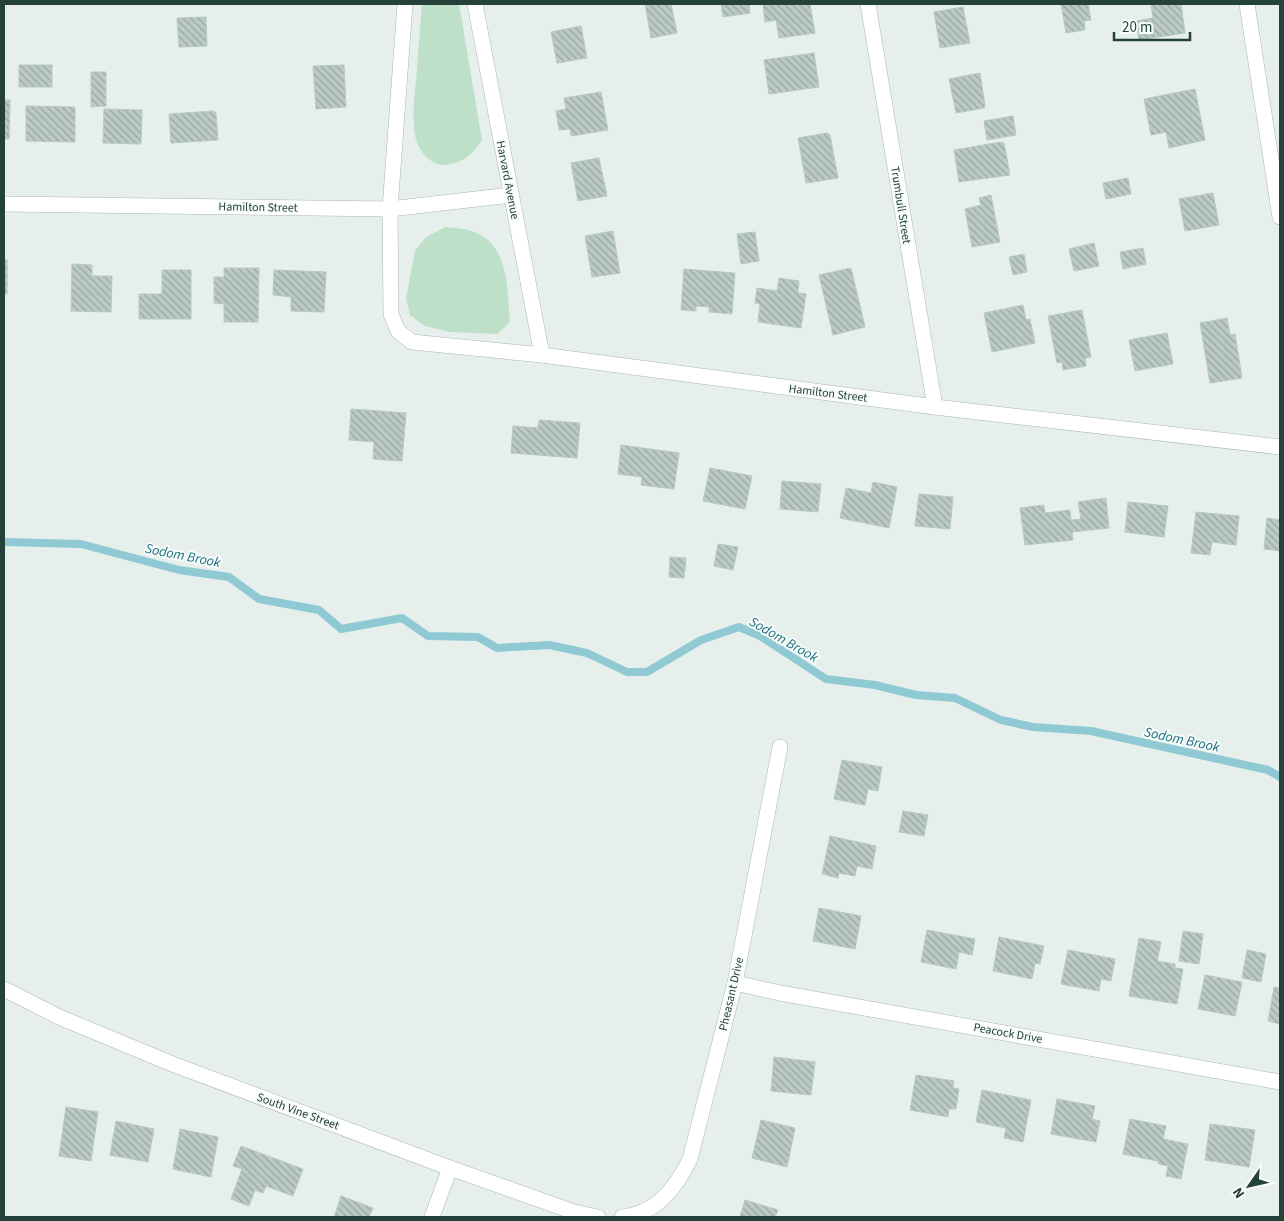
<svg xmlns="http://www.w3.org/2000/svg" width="1284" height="1221" font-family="'Source Sans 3',sans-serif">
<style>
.green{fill:#bfe0c8}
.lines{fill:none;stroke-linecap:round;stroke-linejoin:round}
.stream{stroke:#8ec9d4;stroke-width:8}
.building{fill:url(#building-back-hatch);stroke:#b8c9c2}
.minor-casing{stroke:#a8b8b2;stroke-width:16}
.minor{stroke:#fff;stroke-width:15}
.labels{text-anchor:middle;stroke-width:4;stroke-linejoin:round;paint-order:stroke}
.street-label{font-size:12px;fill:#24423a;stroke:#f7fbf9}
.water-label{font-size:14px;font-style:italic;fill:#1c6f80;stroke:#f7fbf9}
</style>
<defs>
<pattern id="building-back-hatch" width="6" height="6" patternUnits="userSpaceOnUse" patternTransform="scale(1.25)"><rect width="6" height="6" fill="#bbcac4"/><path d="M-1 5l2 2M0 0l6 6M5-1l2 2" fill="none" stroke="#98a6a0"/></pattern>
</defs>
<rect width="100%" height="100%" fill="#e6efeb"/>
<g class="green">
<path d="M422,4H459L482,140C472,155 463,163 445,165C430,166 417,149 415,135C412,117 414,99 416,81C418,55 420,29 422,4Z"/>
<path d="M445,227C453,228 464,228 472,231C510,244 507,289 510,322L497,334L450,332L425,326L410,315L406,299L415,251L425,238Z"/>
</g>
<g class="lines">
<path class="stream" d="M4,542L81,544L179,570L229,577L259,599L319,610L341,629L402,618L428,636L478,637L497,648L549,645L587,653L627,672H647L701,640L739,627L760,636L826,679L875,685L916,695L955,698L1001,720L1033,727L1091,731L1268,770L1280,777"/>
</g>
<g class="building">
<path d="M645,4H671L677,33L651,38Z"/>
<path d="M721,4H749L750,13L723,17Z"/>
<path d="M763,4H810L815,33L779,38L776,20L765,22Z"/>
<path d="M1061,4H1088L1091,20L1084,21L1085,30L1066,33Z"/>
<path d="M1151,4H1181L1185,33L1139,40L1136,21L1153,18Z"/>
<path d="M963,7L970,43L940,48L934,12Z"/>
<path d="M206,17L207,46L179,47L177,18Z"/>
<path d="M581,26L587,58L557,63L551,32Z"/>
<path d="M814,53L819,87L769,94L764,60Z"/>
<rect x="19" y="65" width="33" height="22"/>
<path d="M344,65L346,107L316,109L313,66Z"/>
<path d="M91,72H106V106L91,107Z"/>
<path d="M980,73L985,106L984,108L956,113L949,79Z"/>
<path d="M1195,89L1205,140L1169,148L1166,132L1151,135L1144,99Z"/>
<path d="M601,92L608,130L571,136L570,129L559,130L556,111L566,109L564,98Z"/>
<path d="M4,100H10L9,139H4Z"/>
<path d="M26,106L75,107V142L26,141Z"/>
<path d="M104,109L142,110L141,144L103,143Z"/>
<path d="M214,111L216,113L218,140L171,143L169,114Z"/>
<path d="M1013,116L1016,135L987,140L984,121Z"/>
<path d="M827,133L830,135L838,178L806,183L798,138Z"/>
<path d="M1001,142L1004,143L1010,175L959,182L954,150Z"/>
<path d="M599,158L607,196L578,201L571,163Z"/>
<path d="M1128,178L1131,194L1106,199L1103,183Z"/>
<path d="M1213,193L1219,225L1185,231L1179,199Z"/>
<path d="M991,195L1000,242L972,247L965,209L981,205L979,198Z"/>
<path d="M613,231L620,273L592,277L585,236Z"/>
<path d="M755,232L759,261L741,264L737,234Z"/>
<path d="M1094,243L1099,266L1074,271L1069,249Z"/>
<path d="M1143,248L1146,264L1123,269L1120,252Z"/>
<path d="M1024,254L1027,272L1013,275L1009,257Z"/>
<rect x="4" y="260" width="3" height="34"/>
<path d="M72,264L92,265V276H112L111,312L71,311Z"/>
<path d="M224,268H259L258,322H224V304L214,303V277H224Z"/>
<path d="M851,268L865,327L833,335L819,275Z"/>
<path d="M684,269L735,273L732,314L709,312V307L696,306V311L681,310Z"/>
<path d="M162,270H191V319H139V294H162Z"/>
<path d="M274,270L326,272L324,312L291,311V297L273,295Z"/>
<path d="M779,278L799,281L798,293L806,294L801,328L758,322L760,304L755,303L757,288L777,291Z"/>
<path d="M1023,305L1026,320L1030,319L1035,343L992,352L984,313Z"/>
<path d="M1082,310L1091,357L1085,358L1086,366L1063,370L1062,362L1057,363L1048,316Z"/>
<path d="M1227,318L1230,335L1235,334L1242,378L1210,383L1200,323Z"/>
<path d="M1167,333L1173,364L1135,371L1129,340Z"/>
<path d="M351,409L406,413L402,461L373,459L374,442L349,440Z"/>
<path d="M539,420L580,423L577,458L511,453L513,426L538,428Z"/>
<path d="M621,445L679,453L674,489L641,485L642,477L618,474Z"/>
<path d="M710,468L752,476L745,509L703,501Z"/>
<path d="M782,481L821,484L818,512L780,509Z"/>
<path d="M873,482L897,487L889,528L840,518L846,488L871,493Z"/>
<path d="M919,494L953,497L950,529L915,526Z"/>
<path d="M1106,498L1109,528L1072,532L1073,540L1025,545L1020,508L1044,505L1045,513L1070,510L1071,520L1081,519L1078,502Z"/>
<path d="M1128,502L1168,506L1164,537L1125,532Z"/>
<path d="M1196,512L1239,516L1236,545L1212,542L1210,555L1191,553Z"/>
<path d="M1267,518L1280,520V551L1264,549Z"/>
<path d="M718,544L738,547L733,570L714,566Z"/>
<path d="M670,557L686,558L684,578L669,577Z"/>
<path d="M842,760L882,767L878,791L868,789L865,805L834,799Z"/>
<path d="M903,811L928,815L924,836L899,832Z"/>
<path d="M830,836L876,846L872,869L857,866L855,876L839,873L838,878L822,874Z"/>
<path d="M819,908L861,916L855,949L813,941Z"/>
<path d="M927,930L975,939L972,955L959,952L956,969L921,962Z"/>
<path d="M1183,931L1203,934L1199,964L1179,961Z"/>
<path d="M999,937L1044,946L1040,964L1035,963L1032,979L993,971Z"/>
<path d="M1139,938L1161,942L1157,961L1175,964V968L1183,969L1177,1004L1129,996Z"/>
<path d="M1068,950L1115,959L1111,981L1101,979L1099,991L1061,984Z"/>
<path d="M1247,950L1266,954L1261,982L1242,978Z"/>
<path d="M1205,975L1242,982L1235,1016L1198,1009Z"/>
<path d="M1274,987L1280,988V1024L1268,1021Z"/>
<path d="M774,1057L815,1062L811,1095L771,1091Z"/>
<path d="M916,1075L954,1081L953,1088L959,1089L956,1109H949L948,1117L910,1110Z"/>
<path d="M982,1090L1031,1100L1023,1142L1004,1138L1006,1128L976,1122Z"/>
<path d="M1057,1099L1095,1106L1092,1119L1100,1121L1096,1142L1051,1134Z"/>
<path d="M66,1107L98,1112L91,1161L59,1156Z"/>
<path d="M1130,1119L1166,1126L1163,1139L1188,1144L1181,1179L1166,1176L1168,1166L1159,1164L1157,1161L1123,1154Z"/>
<path d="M761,1120L795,1128L787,1167L752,1158Z"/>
<path d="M116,1121L154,1129L148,1162L110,1155Z"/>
<path d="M1210,1124L1255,1130L1249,1167L1205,1160Z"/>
<path d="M180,1129L218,1137L211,1177L173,1169Z"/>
<path d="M241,1146L303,1169L293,1196L266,1186L263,1193L255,1190L249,1206L231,1199L242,1169L233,1166Z"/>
<path d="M341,1196L373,1208L369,1217H334Z"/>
<path d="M745,1200L778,1210L775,1217H740Z"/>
</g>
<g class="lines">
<g class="minor-casing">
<g id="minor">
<path d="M405,4L390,209L391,314L398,331L412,342L542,355L935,407L1280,447"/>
<path d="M475,4L542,355"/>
<path d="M868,4L935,407"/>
<path d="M1247,4L1280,217"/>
<path d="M4,204L390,209L511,195"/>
<path d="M735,983L780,993L1280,1082"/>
<path d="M4,989L59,1017L175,1065L450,1168L574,1212L598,1217"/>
<path d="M432,1217L450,1168"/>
<path d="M622,1217C656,1214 676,1188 690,1159L735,983L780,747"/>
</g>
</g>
<use href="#minor" class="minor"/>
</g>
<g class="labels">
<g class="street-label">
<text transform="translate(508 180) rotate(79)" y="4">Harvard Avenue</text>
<text transform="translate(901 205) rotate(81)" y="4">Trumbull Street</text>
<text transform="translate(258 207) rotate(1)" y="4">Hamilton Street</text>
<text transform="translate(828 393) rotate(7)" y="4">Hamilton Street</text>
<text transform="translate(731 994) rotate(-77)" y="4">Pheasant Drive</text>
<text transform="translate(1008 1033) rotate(10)" y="4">Peacock Drive</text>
<text transform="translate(298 1111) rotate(20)" y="4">South Vine Street</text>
</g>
<g class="water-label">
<text transform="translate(183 555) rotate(11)" y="5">Sodom Brook</text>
<text transform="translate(784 639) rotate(30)" y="5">Sodom Brook</text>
<text transform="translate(1182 739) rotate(12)" y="5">Sodom Brook</text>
</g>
</g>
<rect width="1284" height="1221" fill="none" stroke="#24423a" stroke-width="10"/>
<g transform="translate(1249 1186) rotate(236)" stroke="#f7fbf9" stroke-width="4" paint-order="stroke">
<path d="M0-4L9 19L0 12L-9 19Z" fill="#24423a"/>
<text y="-8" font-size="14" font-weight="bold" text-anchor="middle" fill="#24423a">N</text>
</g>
<path d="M1114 32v8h76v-8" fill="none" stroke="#24423a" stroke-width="2.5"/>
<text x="1122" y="32" font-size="15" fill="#24423a" stroke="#f7fbf9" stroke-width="4" paint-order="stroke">20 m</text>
</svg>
